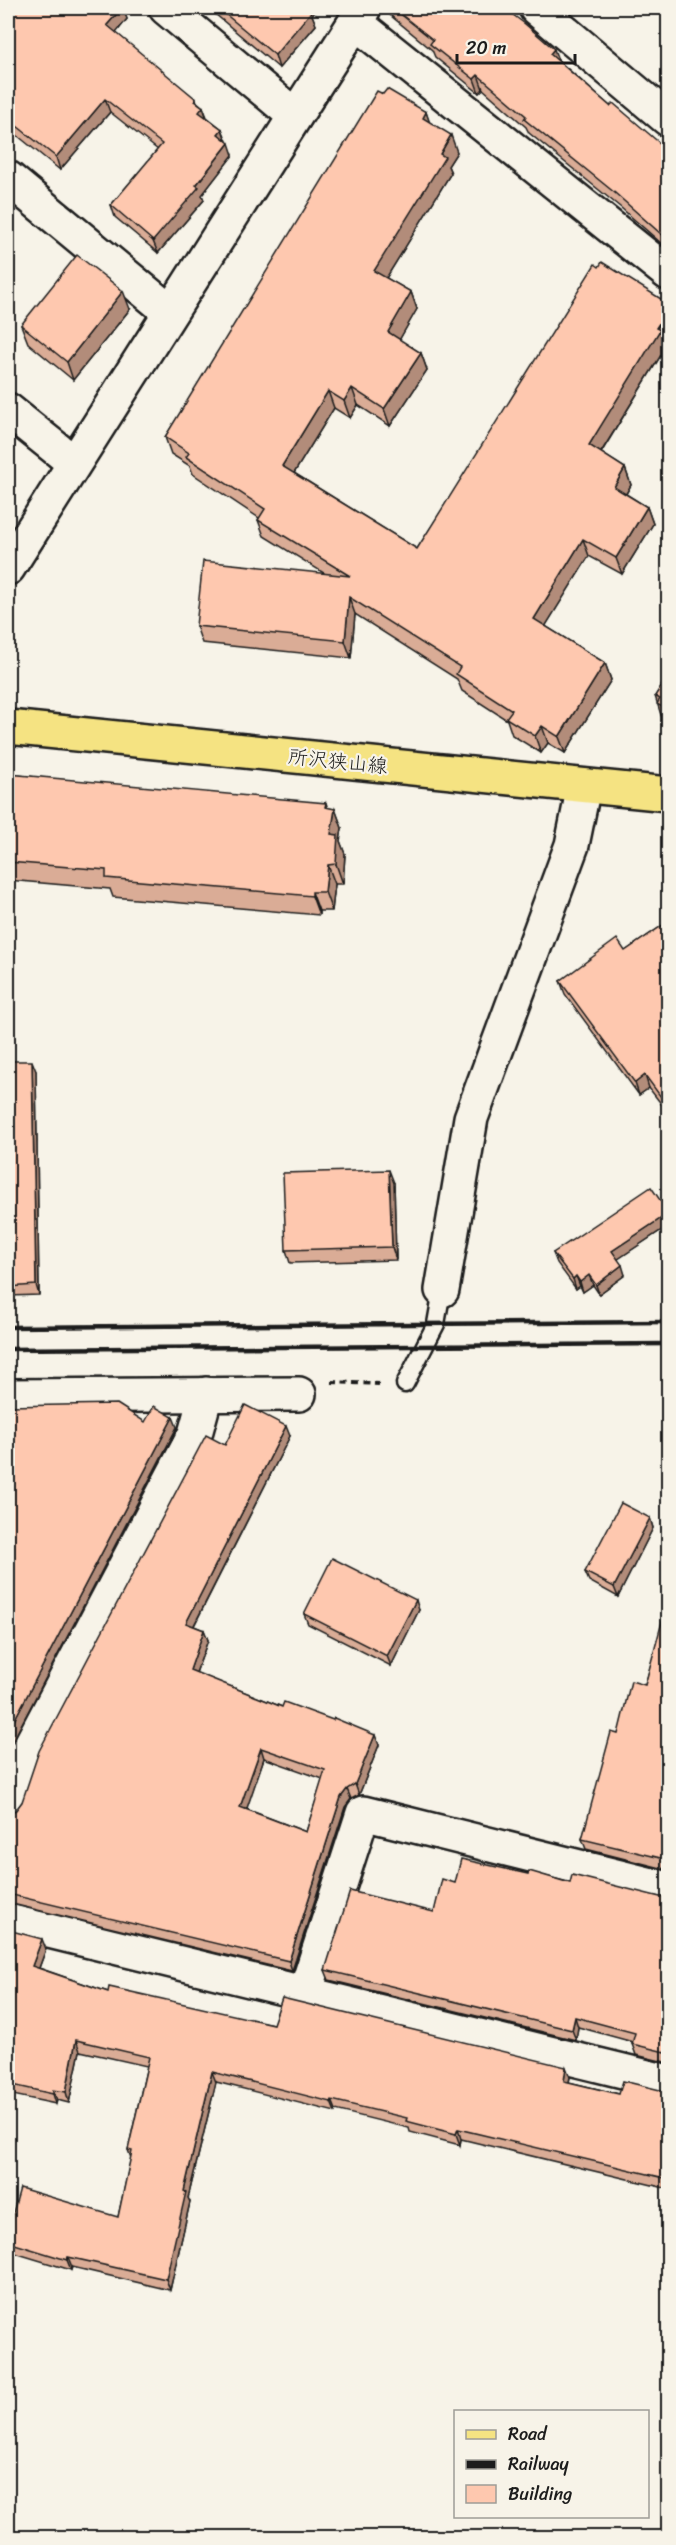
<svg xmlns="http://www.w3.org/2000/svg" width="676" height="2545" font-family="Sriracha,'Klee One',sans-serif">
<style>
.lines{fill:none;stroke-linecap:round;stroke-linejoin:round}
.service-casing{stroke:#1c1c1c;stroke-width:21}
.minor-casing{stroke:#1c1c1c;stroke-width:38}
.primary-casing{stroke:#1c1c1c;stroke-width:38}
.path{stroke:#1c1c1c;stroke-width:4;stroke-dasharray:6 4.5;stroke-linecap:butt}
.service{stroke:#f7f3e8;stroke-width:16}
.minor{stroke:#f7f3e8;stroke-width:33}
.primary{stroke:#f5e382;stroke-width:33}
.rail{stroke:#1c1c1c;stroke-width:4.5}
.wall{fill:#daac96;stroke:#1c1c1c;stroke-width:1.5;fill-rule:evenodd}
.shaded-wall{fill:#b28c7a;stroke:#1c1c1c;stroke-width:1.5}
.building{fill:#fec8af;stroke:#1c1c1c;stroke-width:1.5;fill-rule:evenodd}
.labels{text-anchor:middle;stroke-width:4.5;stroke-linejoin:round;paint-order:stroke}
.street-label{font-size:20px;fill:#1c1c1c;stroke:#f7f3e8}
</style>
<rect width="100%" height="100%" fill="#f7f3e8"/>
<filter id="ink" filterUnits="userSpaceOnUse"><feTurbulence type="fractalNoise" baseFrequency=".0167" numOctaves="2"/><feDisplacementMap in="SourceGraphic" scale="12" xChannelSelector="R" yChannelSelector="G"/><feConvolveMatrix kernelMatrix="1 2 1 2 8 2 1 2 1" color-interpolation-filters="sRGB"/></filter>
<g filter="url(#ink)">
<g class="lines">
<g class="service-casing">
<path id="service" d="M405,1384L436,1324L442,1290"/>
</g>
<g class="minor-casing">
<g id="minor">
<path d="M166,8L295,116"/>
<path d="M536,8L668,119"/>
<path d="M355,22L668,273"/>
<path d="M8,178L170,312"/>
<path d="M8,410L74,463"/>
<path d="M8,568L364,8"/>
<path d="M442,1290L471,1118L572,845L584,786"/>
<path d="M8,1396L299,1394"/>
<path d="M8,1806L26,1754L195,1434L206,1394"/>
<path d="M8,1921L668,2082"/>
<path d="M305,1993L363,1813L668,1889"/>
</g>
</g>
<g class="primary-casing">
<path id="primary" d="M8,727L668,794"/>
</g>
<path class="path" d="M332,1382L379,1384"/>
<use href="#service" class="service"/>
<use href="#minor" class="minor"/>
<use href="#primary" class="primary"/>
<g class="rail">
<path d="M8,1327L668,1322"/>
<path d="M8,1349L668,1344"/>
</g>
</g>
<g class="wall">
<path d="M8,8H123L127,19L116,33L203,107L207,117L222,129L233,155L202,195L204,200L158,253L115,217L111,205L158,150L110,112L60,170L8,128Z"/>
<path d="M208,8H318L312,15L316,25L279,68Z"/>
<path d="M388,8H504L559,61L610,106L669,151V250L620,207L529,133L526,127L483,89L479,93L435,57L432,50L390,15Z"/>
<path d="M383,94L426,112L429,122L457,152L448,166L451,173L386,278L411,292L417,309L399,340L421,353L427,370L390,426L358,405L350,418L334,408L294,473L417,549L599,267L669,304V334L664,342L666,347L601,453L625,468L631,485L626,494L647,507L653,524L622,574L589,556L545,626L605,663L611,680L565,753L548,743L541,753L512,735L507,720L462,691L457,679L355,614L351,658L202,643L196,626L324,573L264,536L258,520L259,518L193,474L190,466L171,454L165,437Z"/>
<path d="M130,309L73,380L28,343L21,325Z"/>
<path d="M669,674V722L662,718L655,696Z"/>
<path d="M8,774L328,808L335,809L342,828L340,841L345,854L343,884H335L332,911H319V915L113,897L110,889L8,880Z"/>
<path d="M669,921V1114L649,1088L639,1095L565,994L560,981L625,951Z"/>
<path d="M8,1061L36,1071L39,1295L8,1296Z"/>
<path d="M394,1183L396,1260L290,1263L286,1250Z"/>
<path d="M669,1212V1225L617,1259L625,1275L599,1294L593,1285L583,1292L580,1286L576,1289L557,1263L553,1253Z"/>
<path d="M290,1436L194,1626L204,1630L208,1640L196,1673L379,1745L359,1795L351,1799L345,1807L292,1971L8,1903V1814L16,1810L22,1802L225,1445ZM264,1758L323,1779L306,1832L246,1809Z"/>
<path d="M650,1518L653,1528L618,1597L589,1581L585,1572Z"/>
<path d="M669,1603V1870L586,1849L582,1839L618,1734L645,1685Z"/>
<path d="M419,1610L391,1666L308,1624L304,1614Z"/>
<path d="M528,1874L570,1883L660,1897H669V2063L636,2055L632,2044L633,2042L578,2027L576,2040L329,1980L325,1970L434,1912L455,1883Z"/>
<path d="M8,1930L46,1949L39,1968L108,1992L273,2024L570,2077L569,2082L619,2094L669,2089V2189L461,2139L460,2145L410,2132L409,2128L336,2110L335,2112L216,2082L188,2198L190,2202L170,2290L72,2267L71,2270L8,2251V2230L118,2217L131,2158L128,2150L147,2066L80,2051L69,2103L57,2100L56,2104L8,2094Z"/>
</g>
<g class="shaded-wall">
<path d="M122,8H123L127,19L111,38L107,25Z"/>
<path d="M305,8H318L312,15L316,25L279,68L275,55Z"/>
<path d="M554,49L559,63L550,54Z"/>
<path d="M478,75L483,89L479,93L474,79Z"/>
<path d="M105,99L110,112L60,170L56,157Z"/>
<path d="M196,99L200,110L203,107L207,119L203,124L195,101Z"/>
<path d="M426,112L432,129L423,118Z"/>
<path d="M222,129L226,141L218,134Z"/>
<path d="M451,135L457,152L448,166L451,173L380,288L374,271Z"/>
<path d="M229,143L233,155L202,195L204,200L158,253L153,241Z"/>
<path d="M123,291L130,309L73,380L67,362Z"/>
<path d="M411,292L417,309L394,349L388,332Z"/>
<path d="M669,308V334L664,342L666,347L595,462L589,445Z"/>
<path d="M421,353L427,370L390,426L384,409Z"/>
<path d="M352,388L358,405L350,418L344,401Z"/>
<path d="M328,391L334,408L288,483L282,466Z"/>
<path d="M625,468L631,485L620,504L614,487Z"/>
<path d="M647,507L653,524L622,574L616,558Z"/>
<path d="M583,539L589,556L540,635L534,619Z"/>
<path d="M349,597L355,614L351,658L345,641Z"/>
<path d="M605,663L611,680L565,753L559,737Z"/>
<path d="M542,726L548,743L541,753L535,736Z"/>
<path d="M326,803L333,822L335,809L342,828L340,841L345,854L343,884L336,864L325,807Z"/>
<path d="M328,865L335,884L332,911L325,892Z"/>
<path d="M312,892L319,911V915L312,896Z"/>
<path d="M32,1061L36,1071L39,1295L36,1285Z"/>
<path d="M645,1075L649,1088L639,1095L635,1083Z"/>
<path d="M389,1170L394,1183L396,1260L392,1247Z"/>
<path d="M669,1213V1225L615,1261L612,1251Z"/>
<path d="M622,1265L625,1275L599,1294L596,1285Z"/>
<path d="M589,1275L593,1285L583,1292L580,1282Z"/>
<path d="M576,1276L580,1286L576,1289L573,1279Z"/>
<path d="M173,1417L177,1427L8,1750V1732Z"/>
<path d="M286,1426L290,1436L190,1633L186,1623Z"/>
<path d="M650,1518L653,1528L618,1597L614,1587Z"/>
<path d="M416,1600L419,1610L391,1666L387,1656Z"/>
<path d="M204,1630L208,1640L193,1681L190,1670Z"/>
<path d="M375,1735L379,1745L359,1795L355,1784Z"/>
<path d="M261,1748L264,1758L244,1817L240,1807Z"/>
<path d="M347,1789L351,1799L345,1807L292,1971L289,1961L341,1797Z"/>
<path d="M42,1939L46,1949L36,1976L32,1966Z"/>
<path d="M575,2017L578,2027L576,2040L572,2030Z"/>
<path d="M76,2040L80,2051L69,2103L66,2092Z"/>
<path d="M566,2067L570,2077L567,2091L564,2081Z"/>
<path d="M212,2072L216,2082L188,2198L190,2202L170,2290L166,2279L184,2191Z"/>
<path d="M53,2090L57,2100L56,2104L53,2094Z"/>
<path d="M332,2100L336,2110L335,2112L331,2102Z"/>
<path d="M458,2129L461,2139L460,2145L456,2134Z"/>
<path d="M68,2257L72,2267L71,2270L67,2260Z"/>
<path d="M9,2520L13,2533V2538H8Z"/>
</g>
<g class="building">
<path d="M8,8H122L107,25L196,99L195,101L203,107L199,112L222,129L218,134L229,143L196,185L199,187L153,241L111,205L162,144L105,99L56,157L8,119Z"/>
<path d="M218,8H305L311,12L275,55Z"/>
<path d="M393,8H504L525,24L554,49L550,54L610,106L613,103L669,151V241L615,193L524,119L526,116L478,75L474,79L430,44L433,40Z"/>
<path d="M387,89L426,112L423,118L451,135L440,154L445,157L374,271L411,292L388,332L421,353L384,409L352,388L344,401L328,391L282,466L417,549L595,264L599,267L602,262L669,304V308L656,328L660,330L589,445L625,468L614,487L647,507L616,558L583,539L534,619L605,663L559,737L542,726L535,736L506,718L512,710L456,674L460,667L349,597L345,641L196,626L203,561L350,576L258,520L265,509L186,457L189,453L165,437L377,91L383,94Z"/>
<path d="M77,255L123,291L67,362L21,325Z"/>
<path d="M669,674V711L657,704L660,699L655,696Z"/>
<path d="M8,774L326,803L325,807L335,809L331,834L338,835L336,864L328,865L325,892H312V896L106,878V870L8,862Z"/>
<path d="M669,921V1108L645,1075L635,1083L560,981L617,939L625,951Z"/>
<path d="M8,1061H32L36,1285L8,1287Z"/>
<path d="M669,1161V1169L665,1164Z"/>
<path d="M389,1170L392,1247L286,1250L283,1173Z"/>
<path d="M651,1187L669,1213L612,1251L622,1265L596,1285L589,1275L580,1282L576,1276L573,1279L553,1253Z"/>
<path d="M117,1404L145,1422L154,1406L173,1417L8,1732V1406Z"/>
<path d="M245,1405L286,1426L186,1623L204,1630L190,1670L282,1707L284,1702L333,1720L334,1718L375,1735L355,1784L347,1789L341,1797L289,1961L8,1894V1814L16,1810L22,1802L39,1751L206,1435L225,1445ZM261,1748L325,1770L306,1832L240,1807Z"/>
<path d="M621,1503L650,1518L614,1587L585,1572Z"/>
<path d="M332,1558L416,1600L387,1656L304,1614Z"/>
<path d="M667,1603H669V1860L582,1839L611,1732L618,1734L631,1681L645,1685Z"/>
<path d="M461,1859L528,1874L529,1871L570,1883L572,1875L660,1897H669V2053L632,2044L635,2033L575,2017L572,2030L325,1970L350,1891L434,1912L442,1879L455,1883Z"/>
<path d="M8,1930L42,1939L32,1966L108,1992L109,1987L273,2024L282,1998L566,2067L564,2081L619,2094L623,2081L660,2090L669,2089V2179L458,2129L456,2134L406,2121L407,2118L332,2100L331,2102L212,2072L184,2191L186,2192L166,2279L68,2257L67,2260L8,2242V2230L20,2188L118,2217L132,2151L128,2150L149,2057L76,2040L66,2092L53,2090V2094L8,2084Z"/>
</g>
</g>
<g class="labels">
<g class="street-label">
<text transform="translate(338 761) rotate(6)" y="7">所沢狭山線</text>
</g>
</g>
<rect width="676" height="2545" fill="none" stroke="#f7f3e8" stroke-width="30"/>
<rect x="15" y="15" width="646" height="2515" fill="none" stroke="#1c1c1c" stroke-width="2" filter="url(#ink)"/>
<rect x="454" y="2410" width="195" height="108" fill="#f7f3e8" stroke="#9f9d96" stroke-width="1.5"/>
<rect x="466" y="2430" width="30" height="9" fill="#f5e382" stroke="#9f9d96" stroke-width="1.5"/>
<text x="508" y="2440" font-size="18" fill="#1c1c1c">Road</text>
<rect x="466" y="2460" width="30" height="9" fill="#1c1c1c" stroke="#9f9d96" stroke-width="1.5"/>
<text x="508" y="2470" font-size="18" fill="#1c1c1c">Railway</text>
<rect x="466" y="2485" width="30" height="18" fill="#fec8af" stroke="#9f9d96" stroke-width="1.5"/>
<text x="508" y="2500" font-size="18" fill="#1c1c1c">Building</text>
<path d="M457 54v9h118v-9" fill="none" stroke="#1c1c1c" stroke-width="3"/>
<text x="466" y="54" font-size="18" fill="#1c1c1c" stroke="#f7f3e8" stroke-width="4.5" paint-order="stroke">20 m</text>
</svg>
